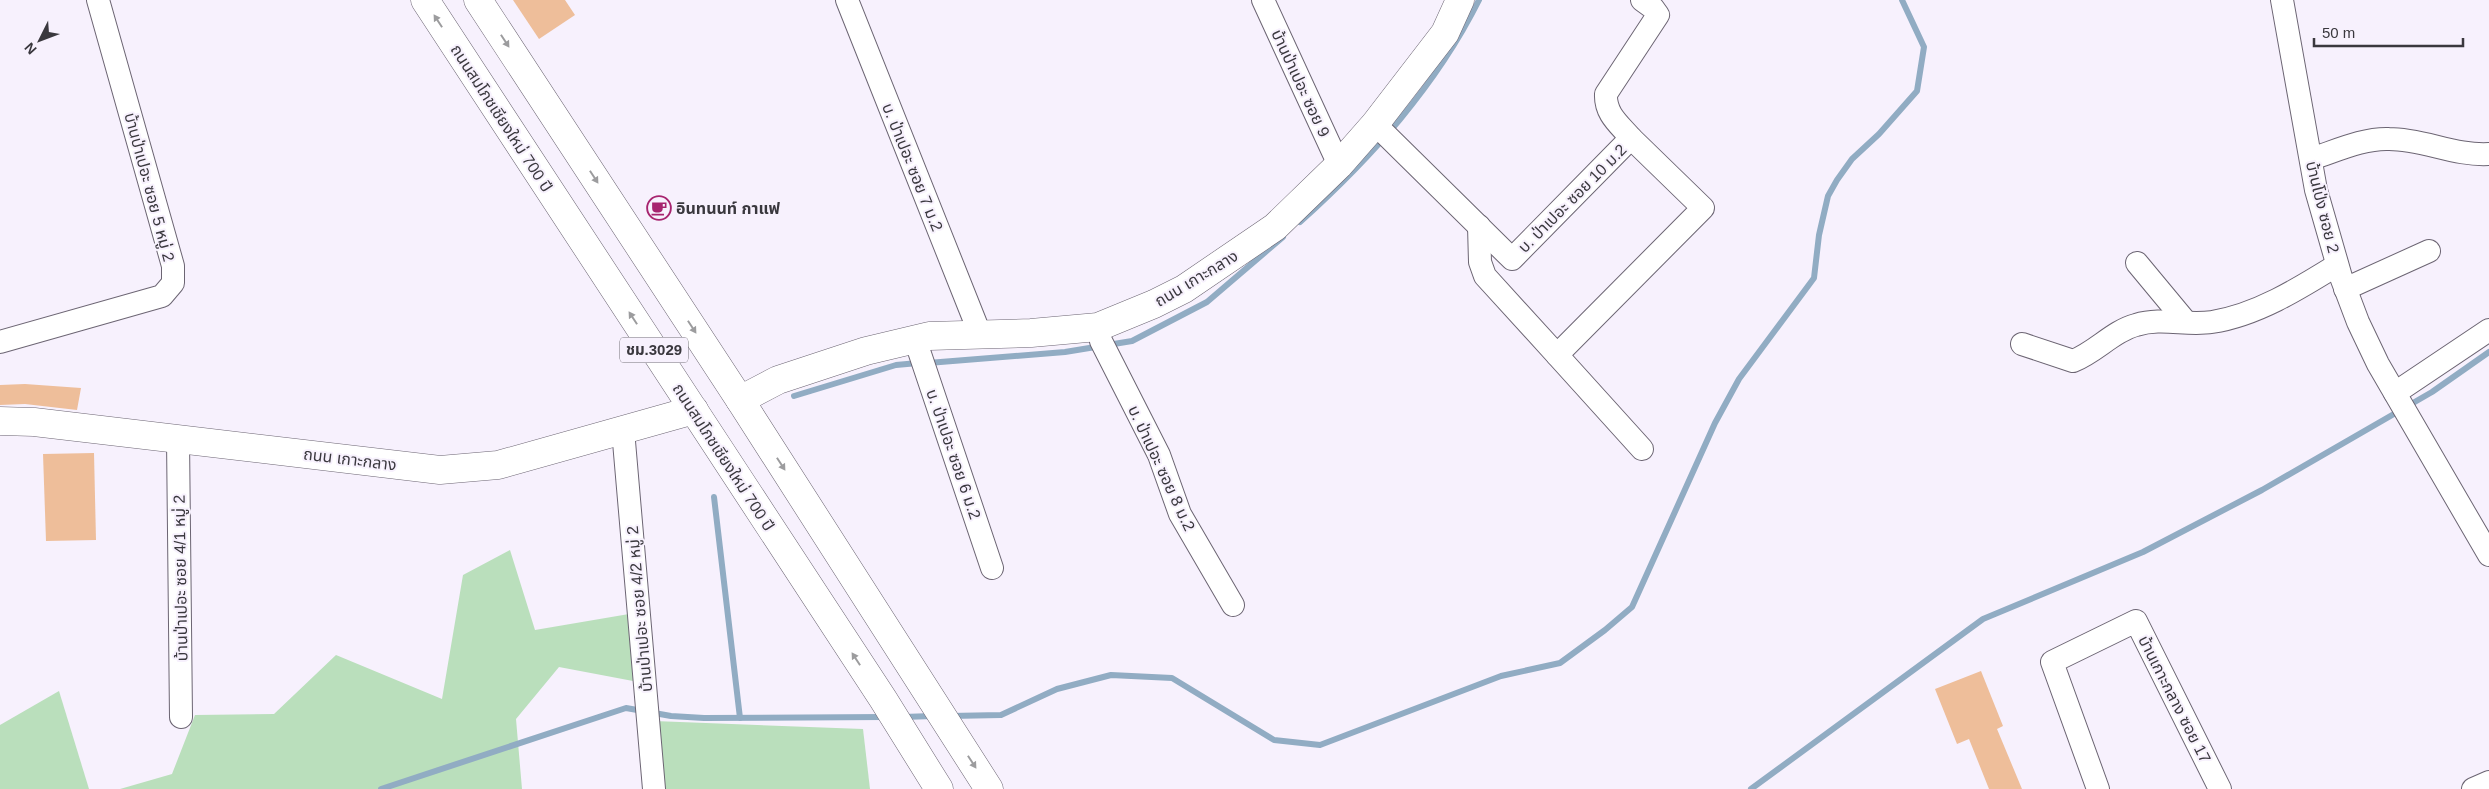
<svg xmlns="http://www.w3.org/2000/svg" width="2489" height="789" font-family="Arial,'Noto Sans Thai',sans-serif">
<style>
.green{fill:#badfbc}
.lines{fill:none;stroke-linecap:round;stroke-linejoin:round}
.stream{stroke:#91acc3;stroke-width:6}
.building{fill:#eebe9a}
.street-casing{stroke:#6c6573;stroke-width:24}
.secondary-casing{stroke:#6c6573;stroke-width:29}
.primary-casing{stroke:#6c6573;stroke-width:29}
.street{stroke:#fff;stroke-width:22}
.secondary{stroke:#fff;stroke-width:28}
.primary{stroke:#fff;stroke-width:28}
.oneway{fill:#9c9c9e}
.labels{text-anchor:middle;stroke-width:4;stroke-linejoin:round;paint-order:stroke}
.shield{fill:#f7f1fd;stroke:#737077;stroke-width:1}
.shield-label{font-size:15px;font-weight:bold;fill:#3a383e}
.street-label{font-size:16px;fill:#3a383e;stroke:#f7f1fd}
.poi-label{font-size:16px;font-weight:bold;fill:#3a383e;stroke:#f7f1fd;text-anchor:start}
</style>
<rect width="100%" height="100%" fill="#f7f1fd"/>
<g class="green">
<path d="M510,550L535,630L629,614L633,681L559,667L516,719L522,789H120L172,774L195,715L274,714L336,655L442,699L463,575Z"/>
<path d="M59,691L89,789H0V725Z"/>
<path d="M654,721L863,729L870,789H659Z"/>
</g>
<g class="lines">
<g class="stream">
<path d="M1300,222C1371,158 1436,86 1479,0"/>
<path d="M928,363L1065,352L1132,341L1207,302L1283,237"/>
<path d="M794,396L896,365L918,363"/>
<path d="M714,497L740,718"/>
<path d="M950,716L1001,715L1057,689L1111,675L1172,678L1274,740L1320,745L1501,676L1560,663L1605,630L1632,607L1715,423L1739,379L1814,278L1819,235L1828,196L1837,180L1852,159L1879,134L1917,91L1924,47L1902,0"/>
<path d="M903,717L933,716"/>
<path d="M381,789L626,708L671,716L704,718L885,717"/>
<path d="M1751,789L1983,619L2143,552L2262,490L2432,392L2489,352"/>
</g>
</g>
<g class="building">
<path d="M513,0H565L575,15L539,39Z"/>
<path d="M25,384L81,388L77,410L25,404L0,405V385Z"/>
<path d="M94,453L96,540L46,541L43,454Z"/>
<path d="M1981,671L2003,726L1997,729L2022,789H1989L1969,739L1957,744L1935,689Z"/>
</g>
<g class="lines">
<g class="street-casing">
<g id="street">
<path d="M847,0L980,334"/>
<path d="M1263,0L1339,165"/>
<path d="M2282,0L2316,190L2341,277L2358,322L2378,364L2489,555"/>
<path d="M1375,124L1512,259L1631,138L1703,208L1557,355L1642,449"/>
<path d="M1631,138C1619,124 1605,114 1606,94L1658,15L1653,8L1642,0"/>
<path d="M2311,159C2336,151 2363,138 2389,139C2423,139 2455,156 2489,154"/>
<path d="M1479,226L1480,262L1485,276L1557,355"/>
<path d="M2137,263L2186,322"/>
<path d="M2345,289L2429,251"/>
<path d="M1098,327L1101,341L1159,455L1180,514L1233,605"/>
<path d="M915,339L992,568"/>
<path d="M0,342L162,296L173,283V266L98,0"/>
<path d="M2022,344L2073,361C2096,352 2113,331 2136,325C2162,317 2186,326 2212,322C2257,315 2300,288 2337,265"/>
<path d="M2395,393L2489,330"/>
<path d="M623,430L654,789"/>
<path d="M178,439L181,717"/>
<path d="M2098,789L2052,662L2136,621L2220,789"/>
<path d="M2473,789L2489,782"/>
</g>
</g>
<g class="secondary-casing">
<g id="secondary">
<path d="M740,400L778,380L866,351L929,336L1031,333L1098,327L1154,304L1184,289L1275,227L1339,165L1375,124L1445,33L1460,0"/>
<path d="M0,421L34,422L440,470L498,465L694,410"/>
</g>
</g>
<g class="primary-casing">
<g id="primary">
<path d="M425,0L883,699L939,789"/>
<path d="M478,0L740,400L989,789"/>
</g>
</g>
<use href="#street" class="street"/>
<use href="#secondary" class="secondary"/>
<use href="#primary" class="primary"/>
</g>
<defs><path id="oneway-solid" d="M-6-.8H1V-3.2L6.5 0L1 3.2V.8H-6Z" transform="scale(1.25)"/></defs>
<g class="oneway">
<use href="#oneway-solid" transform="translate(438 21) rotate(-123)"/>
<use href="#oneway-solid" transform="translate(505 41) rotate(57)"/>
<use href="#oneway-solid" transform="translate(594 177) rotate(57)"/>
<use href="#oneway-solid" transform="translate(633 318) rotate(-123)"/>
<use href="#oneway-solid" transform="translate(692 327) rotate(57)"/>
<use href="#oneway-solid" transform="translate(781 464) rotate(57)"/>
<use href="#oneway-solid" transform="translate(856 659) rotate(-123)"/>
<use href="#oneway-solid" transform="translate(972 762) rotate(57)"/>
</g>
<defs>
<g id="cafe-ring" transform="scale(1.25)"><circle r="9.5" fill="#f7f1fd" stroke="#a7246f" stroke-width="1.5"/><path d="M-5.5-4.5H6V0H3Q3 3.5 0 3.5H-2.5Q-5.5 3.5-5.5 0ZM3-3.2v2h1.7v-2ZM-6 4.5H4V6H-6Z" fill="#a7246f"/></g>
</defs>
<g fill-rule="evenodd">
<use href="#cafe-ring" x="659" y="208"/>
</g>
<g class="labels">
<rect class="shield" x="620" y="337.5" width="68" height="25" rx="4"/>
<g class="shield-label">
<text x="654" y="355">ชม.3029</text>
</g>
<g class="street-label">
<text transform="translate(1301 83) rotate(65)" y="6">บ้านป่าเปอะ ซอย 9</text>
<text transform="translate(502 118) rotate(57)" y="6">ถนนสมโภชเชียงใหม่ 700 ปี</text>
<text transform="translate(913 167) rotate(68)" y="6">บ. ป่าเปอะ ซอย 7 ม.2</text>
<text transform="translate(150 187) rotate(75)" y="6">บ้านป่าเปอะ ซอย 5 หมู่ 2</text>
<text transform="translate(1572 198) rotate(-45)" y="6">บ. ป่าเปอะ ซอย 10 ม.2</text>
<text transform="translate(2323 207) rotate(76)" y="6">บ้านโป่ง ซอย 2</text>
<text transform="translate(1196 278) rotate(-31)" y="6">ถนน เกาะกลาง</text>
<text transform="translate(954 454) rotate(71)" y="6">บ. ป่าเปอะ ซอย 6 ม.2</text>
<text transform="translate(724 457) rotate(57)" y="6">ถนนสมโภชเชียงใหม่ 700 ปี</text>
<text transform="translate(350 459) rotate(7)" y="6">ถนน เกาะกลาง</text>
<text transform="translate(1162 468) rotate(65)" y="6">บ. ป่าเปอะ ซอย 8 ม.2</text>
<text transform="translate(180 578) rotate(-91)" y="6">บ้านป่าเปอะ ซอย 4/1 หมู่ 2</text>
<text transform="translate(639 609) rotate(-95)" y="6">บ้านป่าเปอะ ซอย 4/2 หมู่ 2</text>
<text transform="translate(2175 699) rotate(63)" y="6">บ้านเกาะกลาง ซอย 17</text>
</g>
<g class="poi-label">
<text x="676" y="214">อินทนนท์ กาแฟ</text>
</g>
</g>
<g transform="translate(40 40) rotate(228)" stroke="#f7f1fd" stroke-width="4" paint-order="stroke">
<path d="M0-4L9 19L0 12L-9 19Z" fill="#3a383e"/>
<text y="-8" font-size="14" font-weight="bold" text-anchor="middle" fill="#3a383e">N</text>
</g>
<path d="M2314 38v8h149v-8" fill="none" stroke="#3a383e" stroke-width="2.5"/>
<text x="2322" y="38" font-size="15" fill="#3a383e" stroke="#f7f1fd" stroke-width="4" paint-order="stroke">50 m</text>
</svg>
